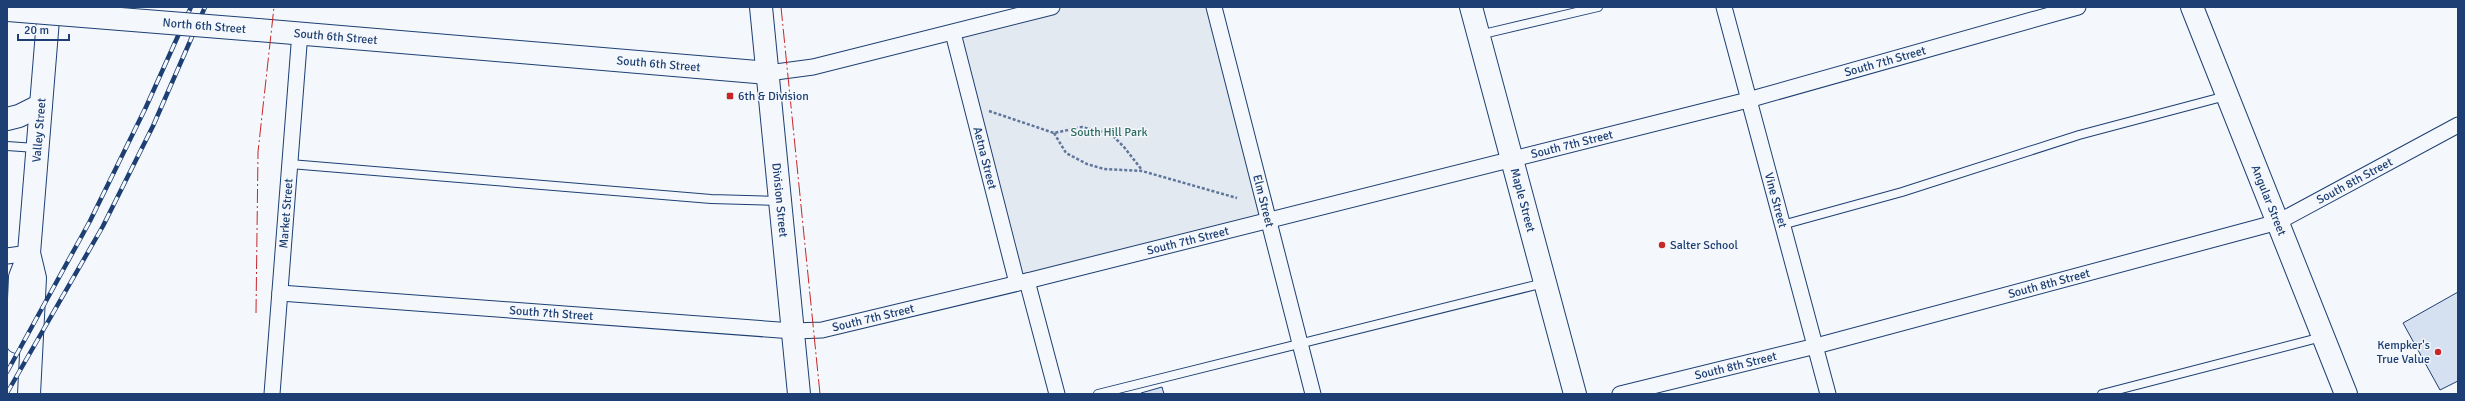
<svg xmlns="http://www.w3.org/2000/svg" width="2465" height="401" font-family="Signika,sans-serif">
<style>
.green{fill:#e3e9f0;stroke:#687fa3}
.building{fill:#d5e0f0;stroke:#1d3f73}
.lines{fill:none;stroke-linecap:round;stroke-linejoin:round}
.lane-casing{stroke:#1d3f73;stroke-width:10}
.street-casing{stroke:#1d3f73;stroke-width:17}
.secondary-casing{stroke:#1d3f73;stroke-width:24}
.path{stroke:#5e769c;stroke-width:2.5;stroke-dasharray:3 2;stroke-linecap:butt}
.lane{stroke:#f4f7fb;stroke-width:8}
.street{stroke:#f4f7fb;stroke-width:15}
.secondary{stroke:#f4f7fb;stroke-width:22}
.rail-casing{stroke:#1d3f73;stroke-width:4.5}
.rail{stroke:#f4f7fb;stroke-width:3;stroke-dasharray:9;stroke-linecap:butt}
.secondary-bridge-casing{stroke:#1d3f73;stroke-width:24;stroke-linecap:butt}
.secondary-bridge{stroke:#f4f7fb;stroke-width:22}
.power{stroke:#c62828;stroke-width:1;stroke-dasharray:14 3 2 3;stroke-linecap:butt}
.poi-dot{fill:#c62828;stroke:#f4f7fb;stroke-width:1.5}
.labels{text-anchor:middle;stroke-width:3;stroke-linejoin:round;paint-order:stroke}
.street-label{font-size:12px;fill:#1d3f73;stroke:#f4f7fb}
.poi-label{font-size:12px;fill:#1d3f73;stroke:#f4f7fb;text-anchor:start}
.park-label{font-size:12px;fill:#2c6c60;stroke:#f4f7fb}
</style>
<rect width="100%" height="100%" fill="#f4f7fb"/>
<path class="green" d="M1052,7H1214L1268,220L1017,283L953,33Z"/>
<g class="building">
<path d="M2458,292V381L2440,390L2403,323Z"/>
<path d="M1162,387L1164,394H1141V393Z"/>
</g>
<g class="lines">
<g class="lane-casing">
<g id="lane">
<path d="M1479,35L1598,7"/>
<path d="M7,146L36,148"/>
<path d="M290,164L711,199L779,201"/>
<path d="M1782,225L1902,192L2079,135L2226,96"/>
<path d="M1098,394L1544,283"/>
<path d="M2102,394L2322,337"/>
</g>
</g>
<g class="street-casing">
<g id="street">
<path id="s1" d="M1214,7L1313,394"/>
<path id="s2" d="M1724,7L1828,394"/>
<path id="s3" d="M953,33L1017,283"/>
<path d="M768,73L813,67L1052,7"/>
<path d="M7,256L29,253"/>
<path d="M1027,281L1057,394"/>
<path id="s4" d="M280,293L793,331L822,330L1027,281L1748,100L2078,7"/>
<path id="s5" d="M272,394L300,32"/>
<path id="s6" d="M1620,394L1816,346L2278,222L2458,125"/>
</g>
</g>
<g class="secondary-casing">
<g id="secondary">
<path id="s7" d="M761,7L799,394"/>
<path id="s8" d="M1471,7L1575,394"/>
<path id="s9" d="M2192,7L2346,394"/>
<path id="s10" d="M258,30L768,73"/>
<path d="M7,119L19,116L41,105"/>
<path d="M17,342L20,277L29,254"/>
<path id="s11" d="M29,394L35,278L29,253L49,7"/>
</g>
</g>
<g class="path">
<path d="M989,111L1054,133L1082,127L1111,134L1124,147L1142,170"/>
<path d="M1054,133L1066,153L1087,164L1104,169L1142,171L1237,198"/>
</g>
<use href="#lane" class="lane"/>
<use href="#street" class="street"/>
<use href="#secondary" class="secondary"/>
<g class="rail-casing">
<g id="rail">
<path d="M7,372L90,221L146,107L191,7"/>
<path d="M7,393L103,226L153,126L205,7"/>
</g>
</g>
<use href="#rail" class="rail"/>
<g class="secondary-bridge-casing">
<g id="secondary-bridge">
<path id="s12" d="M8,10L258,30"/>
</g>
</g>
<use href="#secondary-bridge" class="secondary-bridge"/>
<g class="power">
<path d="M781,7L820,394"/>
<path d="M256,313L258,152L274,7"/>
</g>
</g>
<g class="poi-dot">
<rect x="726" y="92" width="8" height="8" rx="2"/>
<circle cx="1662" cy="245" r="4"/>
<circle cx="2438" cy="352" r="4"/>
</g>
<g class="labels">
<g class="street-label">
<text dy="4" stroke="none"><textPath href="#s12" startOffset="197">North 6th Street</textPath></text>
<text dy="4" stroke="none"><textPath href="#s10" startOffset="78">South 6th Street</textPath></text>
<text dy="4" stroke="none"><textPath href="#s4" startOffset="1640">South 7th Street</textPath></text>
<text dy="4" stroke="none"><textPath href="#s10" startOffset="402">South 6th Street</textPath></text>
<text dy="4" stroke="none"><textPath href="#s11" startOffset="265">Valley Street</textPath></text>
<text dy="4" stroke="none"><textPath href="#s4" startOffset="1316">South 7th Street</textPath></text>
<text dy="4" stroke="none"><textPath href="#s3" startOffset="129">Aetna Street</textPath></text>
<text dy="4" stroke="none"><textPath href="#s6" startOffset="767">South 8th Street</textPath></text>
<text dy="4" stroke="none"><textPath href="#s7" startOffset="194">Division Street</textPath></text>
<text dy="4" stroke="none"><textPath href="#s9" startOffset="208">Angular Street</textPath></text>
<text dy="4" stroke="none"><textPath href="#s1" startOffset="200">Elm Street</textPath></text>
<text dy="4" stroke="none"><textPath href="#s8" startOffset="200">Maple Street</textPath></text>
<text dy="4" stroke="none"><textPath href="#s2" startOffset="200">Vine Street</textPath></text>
<text dy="4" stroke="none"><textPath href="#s5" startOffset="181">Market Street</textPath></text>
<text dy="4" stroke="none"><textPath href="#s4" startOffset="920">South 7th Street</textPath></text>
<text dy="4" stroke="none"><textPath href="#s6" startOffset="443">South 8th Street</textPath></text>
<text dy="4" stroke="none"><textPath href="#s4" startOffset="272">South 7th Street</textPath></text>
<text dy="4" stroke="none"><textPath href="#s4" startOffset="596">South 7th Street</textPath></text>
<text dy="4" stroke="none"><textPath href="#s6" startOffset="119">South 8th Street</textPath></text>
</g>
<g class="poi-label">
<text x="738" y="100">6th &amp; Division</text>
<text x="1670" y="249">Salter School</text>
<text x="2430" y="349" text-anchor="end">Kempker's<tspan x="2430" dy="14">True Value</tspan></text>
</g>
<g class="park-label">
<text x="1109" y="136">South Hill Park</text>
</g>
</g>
<rect width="2465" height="401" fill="none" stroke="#1d3f73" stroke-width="16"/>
<path d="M18 34v6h51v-6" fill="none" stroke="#1d3f73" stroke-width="2"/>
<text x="24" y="34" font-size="12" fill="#1d3f73" stroke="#f4f7fb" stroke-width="3" paint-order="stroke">20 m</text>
</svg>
